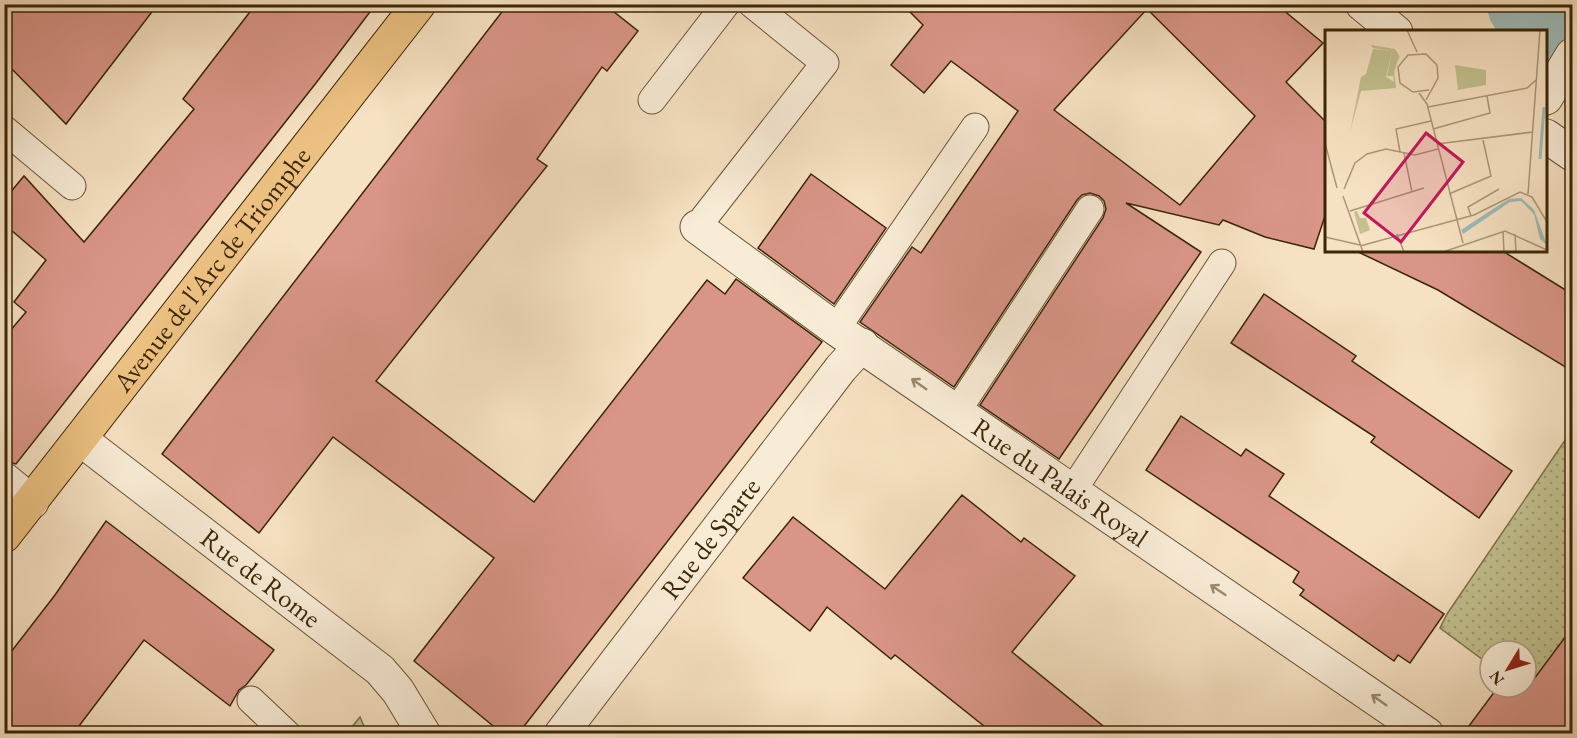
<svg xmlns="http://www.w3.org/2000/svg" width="1577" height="738" font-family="'EB Garamond',serif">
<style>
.grass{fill:url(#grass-dots);stroke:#7f744a;stroke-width:1.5}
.garden{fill:#c2c18f;stroke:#7f744a;stroke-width:1.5}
.water{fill:url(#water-ripples);stroke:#778072;stroke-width:1.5}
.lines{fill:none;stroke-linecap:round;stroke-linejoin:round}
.river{stroke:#9ebcba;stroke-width:82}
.building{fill:#d99588;stroke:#3c2606;stroke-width:1.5;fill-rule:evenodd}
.lane-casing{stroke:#6a5535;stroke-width:29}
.street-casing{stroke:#6a5535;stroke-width:35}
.primary-casing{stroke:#3c2606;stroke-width:35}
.lane{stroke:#f9ecd7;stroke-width:27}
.street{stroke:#f9ecd7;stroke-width:33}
.primary{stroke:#ebc081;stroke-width:33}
.oneway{stroke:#9a896e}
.labels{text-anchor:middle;stroke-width:6;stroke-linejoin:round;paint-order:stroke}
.street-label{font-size:27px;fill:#3c2606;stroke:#f9ecd7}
.inset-river{fill:none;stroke:#9ebcba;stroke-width:3}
.inset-road{fill:none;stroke:#ac9677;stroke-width:1.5}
.view{fill:#c2185b;fill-opacity:0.15;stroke:#c2185b;stroke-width:3}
.inset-edge{fill:none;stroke:#3c2606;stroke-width:3}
</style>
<defs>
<pattern id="grass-dots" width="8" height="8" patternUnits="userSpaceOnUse" patternTransform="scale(1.5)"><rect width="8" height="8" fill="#c2c18f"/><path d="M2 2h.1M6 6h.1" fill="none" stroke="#9f9d73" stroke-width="1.8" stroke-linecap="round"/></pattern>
<pattern id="water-ripples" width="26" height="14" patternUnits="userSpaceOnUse" patternTransform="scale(1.5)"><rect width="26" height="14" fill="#9ebcba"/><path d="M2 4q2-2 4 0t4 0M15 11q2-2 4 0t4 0" fill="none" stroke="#89a19e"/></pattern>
</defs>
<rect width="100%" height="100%" fill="#f6e1c2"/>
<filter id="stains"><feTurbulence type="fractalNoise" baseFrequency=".00333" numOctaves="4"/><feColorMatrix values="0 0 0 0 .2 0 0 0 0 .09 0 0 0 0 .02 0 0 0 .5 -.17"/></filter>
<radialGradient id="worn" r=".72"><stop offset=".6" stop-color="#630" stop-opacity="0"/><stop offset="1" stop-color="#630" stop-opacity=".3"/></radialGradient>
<path class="grass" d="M1572,430V628L1525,692L1526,651H1490V665L1440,628L1447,614Z"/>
<path class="garden" d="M360,717L367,733H347Z"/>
<path class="water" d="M1495,5H1557L1572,19L1549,56L1546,54V32L1518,31Z"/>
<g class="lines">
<path class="river" d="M1528,4L1547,22L1572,37"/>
</g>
<g class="building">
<path d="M19,4H158L66,124L4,61V23Z"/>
<path d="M256,4H376L316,83L16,464L4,461V338L26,312L14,302L46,260L4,224V200L24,176L84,242L194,109L183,99Z"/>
<path d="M508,4H604L638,31L607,71L602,67L537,159L547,166L376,381L534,502L707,280L725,294L736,279L822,342L518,734H503L414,661L494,558L333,437L259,533L162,454Z"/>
<path d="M902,4H1276L1323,43L1286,82L1326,122V213L1314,249L1265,237L1223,220L1219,225L1126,203L1201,252L1059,459L980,405L1103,218L1106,209L1104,201L1099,196L1090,193L1082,195L1077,200L954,387L860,322L912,247L921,253L1018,111L951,61L924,93L891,65L923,25ZM1147,9L1255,116L1180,205L1054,110Z"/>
<path d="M811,174L886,228L834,304L758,248Z"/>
<path d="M1354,250H1501L1572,294V371L1438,290Z"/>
<path d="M1264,294L1356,356L1352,361L1512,471L1479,518L1371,442L1375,437L1231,343Z"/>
<path d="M1181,416L1241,456L1246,449L1284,474L1269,496L1444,614L1410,663L1398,655L1394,661L1300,595L1304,590L1293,582L1299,572L1146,470Z"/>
<path d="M962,495L1021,542L1024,538L1075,576L1012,652L1113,734H994L895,655L891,659L827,607L810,631L743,578L793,517L885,589Z"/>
<path d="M106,521L274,650L246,685L239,690L230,706L144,640L73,734H4V661L55,595Z"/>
<path d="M1572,628V734H1463L1498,687H1528Z"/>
</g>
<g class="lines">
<g class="lane-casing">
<g id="lane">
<path d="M652,100L726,4"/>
<path d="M4,129L72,186"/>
<path d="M697,227L825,63L752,4"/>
<path d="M836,329L975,127"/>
<path d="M957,411L1090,209"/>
<path d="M1073,490L1222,263"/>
<path d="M251,700L287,734"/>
</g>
</g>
<g class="street-casing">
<g id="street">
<path d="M1362,4L1396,32"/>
<path d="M1546,98L1572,55"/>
<path d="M1546,136L1572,154"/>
<path id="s1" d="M697,227L836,329L1427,734"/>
<path id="s2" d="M80,439L380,670L398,691L424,734"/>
<path d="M4,479L32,502"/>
<path id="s3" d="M561,734L841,368L862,345"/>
</g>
</g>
<g class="primary-casing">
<g id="primary">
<path id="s4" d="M4,536L419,4"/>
</g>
</g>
<use href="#lane" class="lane"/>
<use href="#street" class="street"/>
<use href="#primary" class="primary"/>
</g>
<defs><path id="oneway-shaft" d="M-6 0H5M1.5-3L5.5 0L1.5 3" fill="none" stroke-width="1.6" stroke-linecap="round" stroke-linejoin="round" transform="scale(1.5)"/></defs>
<g class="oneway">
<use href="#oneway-shaft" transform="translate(919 384) rotate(-145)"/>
<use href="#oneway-shaft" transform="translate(1218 590) rotate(-146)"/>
<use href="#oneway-shaft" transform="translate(1379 700) rotate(-145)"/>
</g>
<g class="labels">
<g class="street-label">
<text dy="9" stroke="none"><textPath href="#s4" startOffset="338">Avenue de l'Arc de Triomphe</textPath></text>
<text dy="9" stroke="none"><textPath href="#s1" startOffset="444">Rue du Palais Royal</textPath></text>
<text dy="9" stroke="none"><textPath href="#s3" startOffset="246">Rue de Sparte</textPath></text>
<text dy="9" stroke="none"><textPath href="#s2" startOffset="228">Rue de Rome</textPath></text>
</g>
</g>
<g transform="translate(1325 30)">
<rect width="222" height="222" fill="#f6e1c2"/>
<path d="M46,15L70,19L74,25L68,46H62L67,21L48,18ZM32,181L35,188H41L45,200L35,204L29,182Z" fill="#c2c18f"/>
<path d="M130,35L161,40V55L133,60Z" fill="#c2c18f"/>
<path d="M48,19L67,21L61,47L69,52L68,43L69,35L73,27L75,26L69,39L71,58L36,61L25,102L36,47L41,44Z" fill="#c2c18f"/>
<path d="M196,168L209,180L222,215L215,209L209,184L196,171L185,172L138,204L136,200L168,179L184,169Z" fill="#9ebcba"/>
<path class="inset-river" d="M215,129L219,77"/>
<path class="inset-road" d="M82,0L92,22M94,63L102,74L138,213M101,70L113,48L112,35L101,24L83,25L73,37L75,53L88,62L104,60M103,77L202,58L211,50M108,99L165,83L162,66M0,113L12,158M112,114L208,102M75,122L71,99L106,91M79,123L87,162M19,159L30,133L42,124L61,119L90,125L113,119M124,164L166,146L158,110M203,164L215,0M18,166L38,222M25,181L99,158M146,186L143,177L174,159M178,201L179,222M72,204L79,222M190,204L191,222M0,207L35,215M35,216L149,185L195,162L207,167L222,192M118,222L180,201L222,220"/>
<path class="view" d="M101,103L138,132L76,212L39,183Z"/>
<rect width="222" height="222" class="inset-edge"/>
</g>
<rect width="1577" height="738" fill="none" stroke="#f6e1c2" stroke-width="24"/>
<rect x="6" y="6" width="1565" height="726" fill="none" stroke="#3c2606" stroke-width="3"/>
<rect x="12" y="12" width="1553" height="714" fill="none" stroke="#3c2606" stroke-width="1.5"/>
<g transform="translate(1508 669) rotate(232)"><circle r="28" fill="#f9ecd7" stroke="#ad9d83" stroke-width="1.5"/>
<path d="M0-4.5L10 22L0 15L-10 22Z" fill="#8f2418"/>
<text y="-9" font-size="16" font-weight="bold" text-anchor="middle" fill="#3c2606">N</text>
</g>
<rect width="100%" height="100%" filter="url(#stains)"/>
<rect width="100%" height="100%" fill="url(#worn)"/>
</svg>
